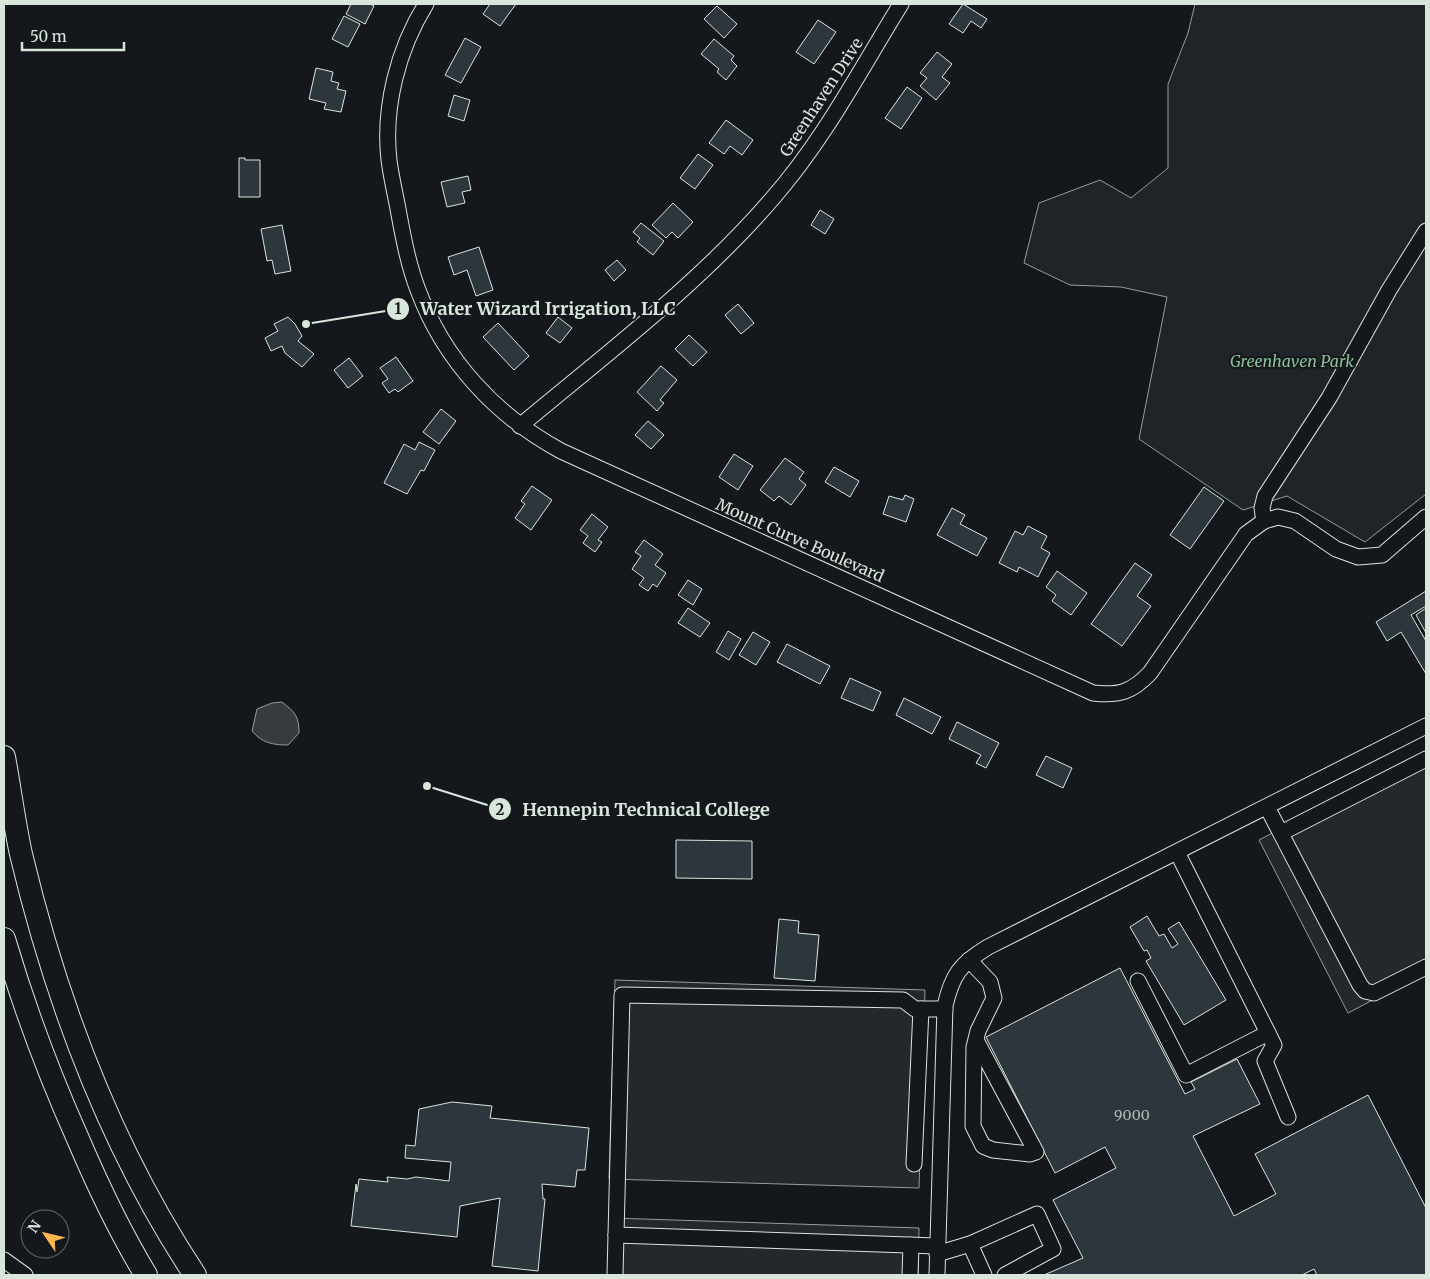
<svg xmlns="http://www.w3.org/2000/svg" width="1430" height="1279" font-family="Merriweather,serif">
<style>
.green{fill:#202428;stroke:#939e99}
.parking{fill:#24282b;stroke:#939e99}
.water{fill:#363b3e;stroke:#939e99}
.building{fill:#2c363c;stroke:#d8e6dc}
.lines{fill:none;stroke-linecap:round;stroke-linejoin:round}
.minor-casing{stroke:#d8e6dc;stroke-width:17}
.highway-casing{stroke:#d8e6dc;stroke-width:24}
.minor{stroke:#14181c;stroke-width:15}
.highway{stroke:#14181c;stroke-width:22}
.labels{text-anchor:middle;stroke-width:4;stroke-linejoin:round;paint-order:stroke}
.number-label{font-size:14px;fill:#adbab4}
.street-label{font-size:16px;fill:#d8e6dc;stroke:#14181c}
.park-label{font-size:16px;font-style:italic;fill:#8ac095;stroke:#14181c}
.leader{fill:none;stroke:#d8e6dc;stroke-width:2}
.callout-dot{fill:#d8e6dc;stroke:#14181c;stroke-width:2}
.mark-label{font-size:15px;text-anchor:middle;font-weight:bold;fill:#111}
.callout-label{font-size:18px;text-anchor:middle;font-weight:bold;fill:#d8e6dc;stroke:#14181c;stroke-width:4;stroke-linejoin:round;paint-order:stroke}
</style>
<rect width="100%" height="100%" fill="#14181c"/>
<path class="green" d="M1195,4H1426V494L1365,542L1287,496L1243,510L1139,439L1167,297L1121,287L1070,285L1024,263L1039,203L1100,180L1131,198L1168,168V84L1188,33Z"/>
<g class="parking">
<path d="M1426,753V972L1348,1013L1259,840Z"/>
<path d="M615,980L925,990L919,1188L609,1179Z"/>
<path d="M612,1218L919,1228L918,1275H611Z"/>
</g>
<path class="water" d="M282,702C295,712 299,716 299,733L288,745C273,745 262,743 252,731L257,709L272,703Z"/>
<g class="building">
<path d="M351,4H370L374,6L365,24L346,14Z"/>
<path d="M490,4H516L500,26L483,14Z"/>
<path d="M963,4L987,19L981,28L971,21L963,33L949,24Z"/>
<path d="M717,6L737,24L724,38L704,19Z"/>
<path d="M344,16L360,24L348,47L332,39Z"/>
<path d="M818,20L836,32L814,64L796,52Z"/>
<path d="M465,38L481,47L461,83L445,75Z"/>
<path d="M714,39L734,56L731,60L737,66L726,80L717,72L719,69L701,54Z"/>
<path d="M937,52L952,64L942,77L950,83L936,100L920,86L927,78L920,73Z"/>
<path d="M316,68L333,72L331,81L339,83L337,89L346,91L341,112L324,109L326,103L309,99Z"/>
<path d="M907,87L922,98L901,129L885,118Z"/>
<path d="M454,95L470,100L464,121L448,116Z"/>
<path d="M726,120L753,140L742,155L730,146L724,154L709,143Z"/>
<path d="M698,154L713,165L695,189L680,178Z"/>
<path d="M239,158H245V160H260V197H239Z"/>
<path d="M468,176L471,190L462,192L465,203L447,207L441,182Z"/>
<path d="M673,203L693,222L678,238L672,232L666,238L652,225Z"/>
<path d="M820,210L834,219L825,234L811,225Z"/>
<path d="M641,223L664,241L653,255L637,242L640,238L633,232Z"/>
<path d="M282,225L291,271L275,274L272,260L267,261L261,229Z"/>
<path d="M479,247L493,290L476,296L467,270L454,275L448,257Z"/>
<path d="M617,260L626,270L614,281L605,270Z"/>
<path d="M738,304L754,323L741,334L725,315Z"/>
<path d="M288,317L295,324L302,336L298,341L314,354L302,367L285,353L282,346L271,351L265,338L278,331L274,324Z"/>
<path d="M558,317L572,328L560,343L546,333Z"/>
<path d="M498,323L529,356L514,370L483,337Z"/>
<path d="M689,335L707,352L693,366L675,349Z"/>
<path d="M396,357L413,381L398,392L395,389L389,393L382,383L388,379L380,368Z"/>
<path d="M349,358L363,376L348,388L334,370Z"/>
<path d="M661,366L677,380L660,400L664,403L657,411L637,392Z"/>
<path d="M441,409L456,421L439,444L423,432Z"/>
<path d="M648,421L664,435L651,449L635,435Z"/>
<path d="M419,442L435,450L424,471L421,470L407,494L384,483L404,444L415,450Z"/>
<path d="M734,454L753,466L738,490L719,477Z"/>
<path d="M785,458L804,472L799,479L806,485L791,505L779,496L774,501L760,490Z"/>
<path d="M834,467L859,481L850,497L825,482Z"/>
<path d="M532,486L552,500L531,530L515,518L525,504L521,501Z"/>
<path d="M1204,487L1224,501L1190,549L1170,535Z"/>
<path d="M905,495L914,499L906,522L883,514L889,496L903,500Z"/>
<path d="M952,508L965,515L960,524L987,538L977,556L937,535Z"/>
<path d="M592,514L608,527L598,540L602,542L595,552L583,543L588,536L580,530Z"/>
<path d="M1028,526L1047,536L1041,548L1050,553L1038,577L1019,567L1017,572L999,563L1015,531L1023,535Z"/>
<path d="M644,540L663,554L655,565L666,573L657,587L653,584L648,591L639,585L644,578L632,569L641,556L635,552Z"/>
<path d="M1135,563L1152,575L1137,596L1151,606L1122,646L1091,624Z"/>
<path d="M1057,571L1087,593L1071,615L1052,601L1056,595L1046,587Z"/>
<path d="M688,580L702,589L693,605L678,595Z"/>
<path d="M1426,591V606L1411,615L1426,641V674L1401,632L1387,641L1376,622Z"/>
<path d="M688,608L710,623L700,637L678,623Z"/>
<path d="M1426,608V633L1416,615Z"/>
<path d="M728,631L741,639L729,660L716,652Z"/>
<path d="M753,632L770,642L756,665L739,655Z"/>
<path d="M787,644L830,666L820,684L777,662Z"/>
<path d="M850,678L881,692L873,711L841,698Z"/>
<path d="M904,698L941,717L932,734L896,715Z"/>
<path d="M957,722L999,743L986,768L976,763L981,755L949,739Z"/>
<path d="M1046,756L1072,768L1063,788L1036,775Z"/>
<path d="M676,840L752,841V879L676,878Z"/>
<path d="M1147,916L1159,936L1164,934L1172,948L1178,944L1168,929L1179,922L1226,1000L1184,1025L1146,961L1151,958L1147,950L1144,951L1130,927Z"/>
<path d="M779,919L799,921L798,933L819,935L815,981L774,978Z"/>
<path d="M1120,968L1185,1094L1195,1089L1191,1082L1237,1059L1260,1104L1193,1136L1234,1216L1276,1194L1255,1154L1368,1095L1426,1208V1275H1317L1314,1269L1302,1275H1044L1083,1258L1053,1200L1116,1168L1105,1147L1055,1173L986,1037Z"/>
<path d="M452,1102L492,1106L490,1118L589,1128L585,1170H577L575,1187L542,1184L543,1199H545L538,1271L492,1266L500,1198L460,1206L457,1237L351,1226L356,1184L357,1192L359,1179L388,1182L387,1177L407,1179L416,1177L449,1181L451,1162L405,1158L406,1145L415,1146L419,1109Z"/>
</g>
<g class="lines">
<g class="minor-casing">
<g id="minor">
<path d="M426,4C398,49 383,107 389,160C391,176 395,193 398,209C403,236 408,264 418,290C444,360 496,416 561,451L1093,693C1119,696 1132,692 1150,673L1246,534L1264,521L1278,517L1295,521L1336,549L1358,557L1382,555L1426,517"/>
<path d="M520,426C606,354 699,284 772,199C824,140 860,70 901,4"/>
<path d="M1264,521L1262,508L1265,496L1329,398L1389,290L1426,231"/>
<path d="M1267,807L1360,985L1365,991L1374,993L1426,967"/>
<path d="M1281,833L1426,759"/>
<path d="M1177,852L1274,1045L1265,1061L1288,1117"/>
<path d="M969,960L990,982L994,998L978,1031L974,1047L973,1126L983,1146L993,1150L1030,1154L1036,1152L976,1040"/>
<path d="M1138,981L1186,1075L1268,1033"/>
<path d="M914,1164L921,1009"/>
<path d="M616,1235L937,1246"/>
<path d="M970,1244L984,1275"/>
<path d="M937,1254L970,1244L1037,1214L1053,1249L1005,1275"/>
<path d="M4,1260L25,1275"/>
<path d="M615,1275L622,995L903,1000L915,1009H945"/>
<path d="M910,1275L911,1245"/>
<path d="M937,1275L945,1006C952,975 960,964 988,947L1426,726"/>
</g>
</g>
<g class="highway-casing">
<g id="highway">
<path d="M4,757C10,789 14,822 21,854C56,1001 111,1148 195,1275"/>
<path d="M4,939C24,1007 49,1074 78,1139C98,1186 120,1232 146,1275"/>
</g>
</g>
<use href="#minor" class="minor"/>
<use href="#highway" class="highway"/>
</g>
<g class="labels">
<g class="number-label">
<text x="1132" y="1120">9000</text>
</g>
<g class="street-label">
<text transform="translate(821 97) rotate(-57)" y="6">Greenhaven Drive</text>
<text transform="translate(800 540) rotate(24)" y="6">Mount Curve Boulevard</text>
</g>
<g class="park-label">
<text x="1292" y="367">Greenhaven Park</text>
</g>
</g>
<path class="leader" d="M306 324L398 309M427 786L500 809"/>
<g class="callout-dot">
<circle cx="306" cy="324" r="5"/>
<circle cx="427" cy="786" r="5"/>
<circle cx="398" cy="309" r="12"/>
<circle cx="500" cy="809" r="12"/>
</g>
<g class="mark-label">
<text x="398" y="314">1</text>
<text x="500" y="815">2</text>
</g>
<g class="callout-label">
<text x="548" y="315">Water Wizard Irrigation, LLC</text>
<text x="646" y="816">Hennepin Technical College</text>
</g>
<rect width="1430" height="1279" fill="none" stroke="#d8e6dc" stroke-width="10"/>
<g transform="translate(45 1234) rotate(305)"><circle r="24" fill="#14181c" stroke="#626a69"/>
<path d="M0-4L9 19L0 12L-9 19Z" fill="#ffb74d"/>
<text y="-8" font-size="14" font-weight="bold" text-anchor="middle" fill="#d8e6dc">N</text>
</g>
<path d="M22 42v8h102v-8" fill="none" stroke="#d8e6dc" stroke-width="2.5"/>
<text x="30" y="42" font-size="15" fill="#d8e6dc" stroke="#14181c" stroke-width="4" paint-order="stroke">50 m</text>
</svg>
